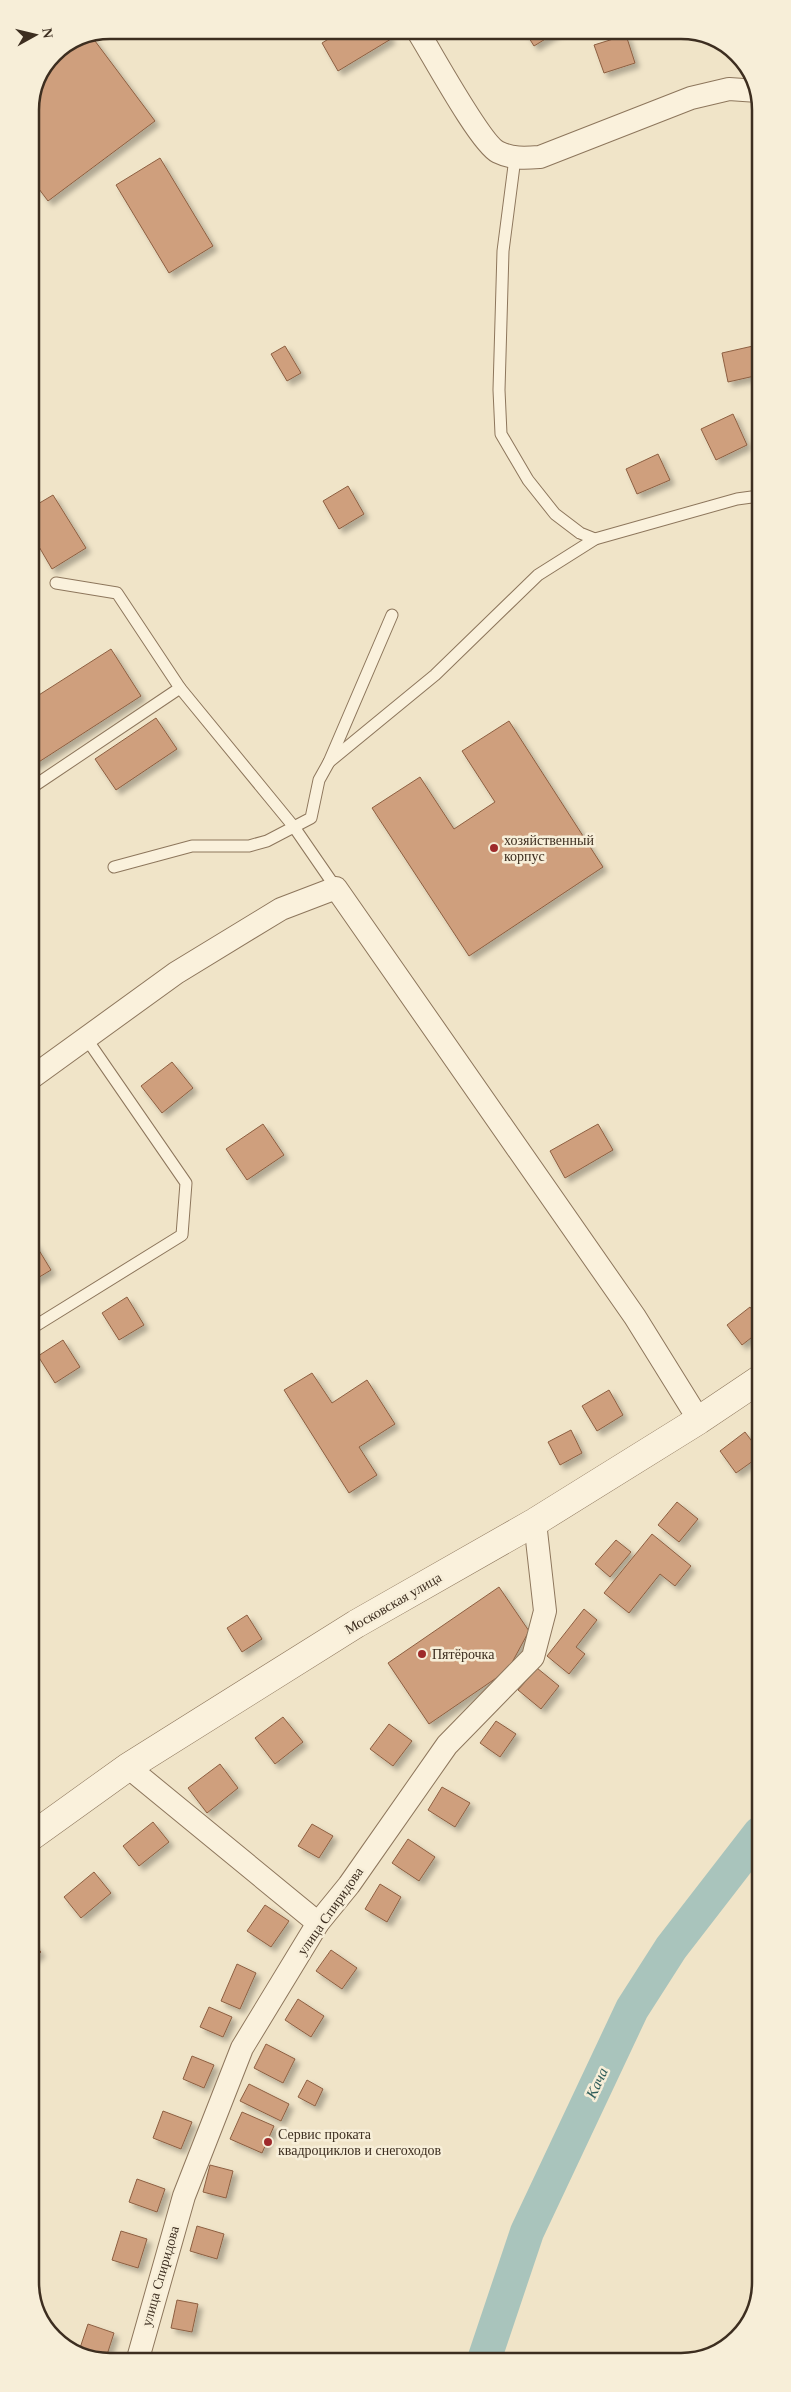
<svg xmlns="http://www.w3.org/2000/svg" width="791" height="2392" font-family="'Times New Roman',serif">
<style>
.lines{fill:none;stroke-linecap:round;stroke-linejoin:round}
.river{stroke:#a9c4bc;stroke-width:34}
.building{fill:#cf9f7d;stroke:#8d5f41;filter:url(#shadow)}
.service-casing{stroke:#8d765c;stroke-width:13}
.minor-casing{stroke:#8d765c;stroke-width:24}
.tertiary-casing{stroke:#8d765c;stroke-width:29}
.service{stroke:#faf1dc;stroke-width:11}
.minor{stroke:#faf1dc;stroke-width:22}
.tertiary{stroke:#faf1dc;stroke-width:28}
.poi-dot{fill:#9e2a2b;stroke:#f7eed8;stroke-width:2}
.labels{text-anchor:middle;stroke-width:5;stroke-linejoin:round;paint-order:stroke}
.poi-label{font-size:14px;fill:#3d2e20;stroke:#f7eed8;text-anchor:start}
.street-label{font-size:14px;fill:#3d2e20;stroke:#f7eed8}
.water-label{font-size:15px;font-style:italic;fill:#2f5d5a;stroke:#f7eed8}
.rim{fill:none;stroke:#3d2e20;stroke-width:2.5}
</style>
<defs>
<filter id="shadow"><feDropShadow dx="4.5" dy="4.5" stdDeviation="2.5" flood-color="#0004"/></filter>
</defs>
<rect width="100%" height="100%" fill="#f0e4c8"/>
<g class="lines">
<path class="river" d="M484,2360L527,2232L632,2009L671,1948L760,1833"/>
</g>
<g class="building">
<path d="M343,30H385L391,39L338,71L322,43Z"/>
<path d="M524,30H560L534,46Z"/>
<path d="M626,35L635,63L604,73L594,45Z"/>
<path d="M92,37L155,121L48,201L30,177V105L50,61L69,47Z"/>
<path d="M160,158L213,246L169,273L116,185Z"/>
<path d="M285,346L301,373L287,381L271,354Z"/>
<path d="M753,346L759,375L728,382L722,353Z"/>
<path d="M733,414L747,445L716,460L701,429Z"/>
<path d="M658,454L670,480L637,494L626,469Z"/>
<path d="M348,486L364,514L339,529L323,501Z"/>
<path d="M53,495L86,548L52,569L31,533V508Z"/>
<path d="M111,649L141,696L31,767V700Z"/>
<path d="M156,718L177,749L116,790L95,759Z"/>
<path d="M509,721L603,867L469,956L372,808L420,777L454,829L495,802L462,751Z"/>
<path d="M172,1062L193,1088L162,1113L141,1086Z"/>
<path d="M263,1124L284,1155L247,1180L226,1149Z"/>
<path d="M598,1124L613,1150L565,1178L550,1151Z"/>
<path d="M34,1242L51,1270L31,1282V1244Z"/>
<path d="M127,1297L144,1325L119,1340L102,1313Z"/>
<path d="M750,1307L760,1320V1331L742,1345L727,1325Z"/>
<path d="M63,1340L80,1367L55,1383L38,1356Z"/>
<path d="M312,1373L332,1403L367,1380L395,1424L359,1447L377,1475L349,1493L284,1390Z"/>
<path d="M609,1390L623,1415L597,1431L582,1406Z"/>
<path d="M571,1430L582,1453L560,1465L548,1442Z"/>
<path d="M745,1432L760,1452V1456L736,1473L720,1451Z"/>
<path d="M677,1502L698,1519L679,1542L658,1525Z"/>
<path d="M652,1534L691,1566L675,1586L660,1574L629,1613L604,1593Z"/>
<path d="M616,1540L631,1552L610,1577L595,1564Z"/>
<path d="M499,1587L529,1631L508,1670L429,1724L388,1663Z"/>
<path d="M584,1609L597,1620L576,1647L585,1654L569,1674L547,1656Z"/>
<path d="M247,1615L262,1639L242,1652L227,1628Z"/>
<path d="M537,1668L559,1686L541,1709L518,1690Z"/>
<path d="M283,1717L303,1742L275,1764L255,1738Z"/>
<path d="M496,1721L516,1734L500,1757L480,1743Z"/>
<path d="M389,1724L412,1741L393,1766L370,1749Z"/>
<path d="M220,1764L238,1788L207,1813L188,1788Z"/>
<path d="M442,1787L470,1803L455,1827L428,1810Z"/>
<path d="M153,1822L169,1842L139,1866L123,1846Z"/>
<path d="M312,1824L333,1836L319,1858L298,1846Z"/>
<path d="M408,1839L435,1857L419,1881L392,1863Z"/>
<path d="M94,1872L111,1893L81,1918L64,1897Z"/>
<path d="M380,1884L401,1897L387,1922L365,1909Z"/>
<path d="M265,1905L289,1921L271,1947L247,1931Z"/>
<path d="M32,1942L41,1952L32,1960Z"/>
<path d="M331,1950L357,1968L342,1989L316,1971Z"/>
<path d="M237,1964L256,1973L240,2009L221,2001Z"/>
<path d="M298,1999L324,2016L311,2037L285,2020Z"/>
<path d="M209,2007L232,2017L223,2037L200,2027Z"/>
<path d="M266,2044L295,2059L283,2083L254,2068Z"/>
<path d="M192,2056L214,2065L204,2088L183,2079Z"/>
<path d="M307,2080L323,2089L315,2106L298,2097Z"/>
<path d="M249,2084L289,2104L281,2121L240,2101Z"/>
<path d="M163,2111L192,2122L181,2149L153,2138Z"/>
<path d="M242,2112L274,2126L262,2153L230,2139Z"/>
<path d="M210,2165L233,2171L226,2198L203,2192Z"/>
<path d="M137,2179L165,2189L157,2212L129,2202Z"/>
<path d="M197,2226L224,2234L217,2259L190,2251Z"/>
<path d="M121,2231L147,2239L138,2268L112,2260Z"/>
<path d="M177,2300L198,2304L192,2332L171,2328Z"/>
<path d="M88,2324L114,2333L105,2361L79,2351Z"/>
</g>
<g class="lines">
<g class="service-casing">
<g id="service">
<path d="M515,158L503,251L499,390L501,434L528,480L555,514L580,533L595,539"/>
<path d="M56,583L117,593L180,688L294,827L336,888"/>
<path d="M329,762L435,675L538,575L595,539L737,499L759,496"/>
<path d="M31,788L180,688"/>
<path d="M114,867L192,846H249L267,841L311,818L319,780L329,762L392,615"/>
<path d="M32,1328L182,1235L186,1183L86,1038"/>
</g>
</g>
<g class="minor-casing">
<g id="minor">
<path d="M417,30C431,52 480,143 498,152C512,159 525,158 540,157L691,98L729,89L758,91"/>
<path d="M31,1078L176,973L281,909L336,888L635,1317L699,1420"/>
<path d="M128,1767L318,1923"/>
<path d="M137,2362L184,2196L242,2048L318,1923L349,1885L447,1745L533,1657L545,1611L535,1522"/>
</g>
</g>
<g class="tertiary-casing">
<path id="tertiary" d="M32,1836L128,1767L356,1624L535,1522L699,1420L760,1379"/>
</g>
<use href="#service" class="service"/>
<use href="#minor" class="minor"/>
<use href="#tertiary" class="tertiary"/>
</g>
<g class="poi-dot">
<circle cx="494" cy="848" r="5"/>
<circle cx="422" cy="1654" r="5"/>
<circle cx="268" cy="2142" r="5"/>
</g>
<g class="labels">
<g class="poi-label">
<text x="504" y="845">хозяйственный<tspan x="504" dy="16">корпус</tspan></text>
<text x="432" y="1659">Пятёрочка</text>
<text x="278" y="2139">Сервис проката<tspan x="278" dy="16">квадроциклов и снегоходов</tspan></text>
</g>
<g class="street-label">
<text transform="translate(393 1603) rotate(-30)" y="5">Московская улица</text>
<text transform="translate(330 1911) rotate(-55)" y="5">улица Спиридова</text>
<text transform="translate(160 2276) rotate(-74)" y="5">улица Спиридова</text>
</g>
<g class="water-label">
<text transform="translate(597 2083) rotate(-65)" y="5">Кача</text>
</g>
</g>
<path d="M0 0H791V2392H0ZM110 39H681A71 71 0 0 1 752 110V2282A71 71 0 0 1 681 2353H110A71 71 0 0 1 39 2282V110A71 71 0 0 1 110 39Z" fill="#f7eed8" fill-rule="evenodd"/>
<path class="rim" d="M110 39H681A71 71 0 0 1 752 110V2282A71 71 0 0 1 681 2353H110A71 71 0 0 1 39 2282V110A71 71 0 0 1 110 39Z"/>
<g transform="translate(35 35) rotate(82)" stroke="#f7eed8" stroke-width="4" paint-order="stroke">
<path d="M0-4L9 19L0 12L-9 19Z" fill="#3d2e20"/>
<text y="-8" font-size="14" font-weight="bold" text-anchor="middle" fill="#3d2e20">N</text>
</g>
</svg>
